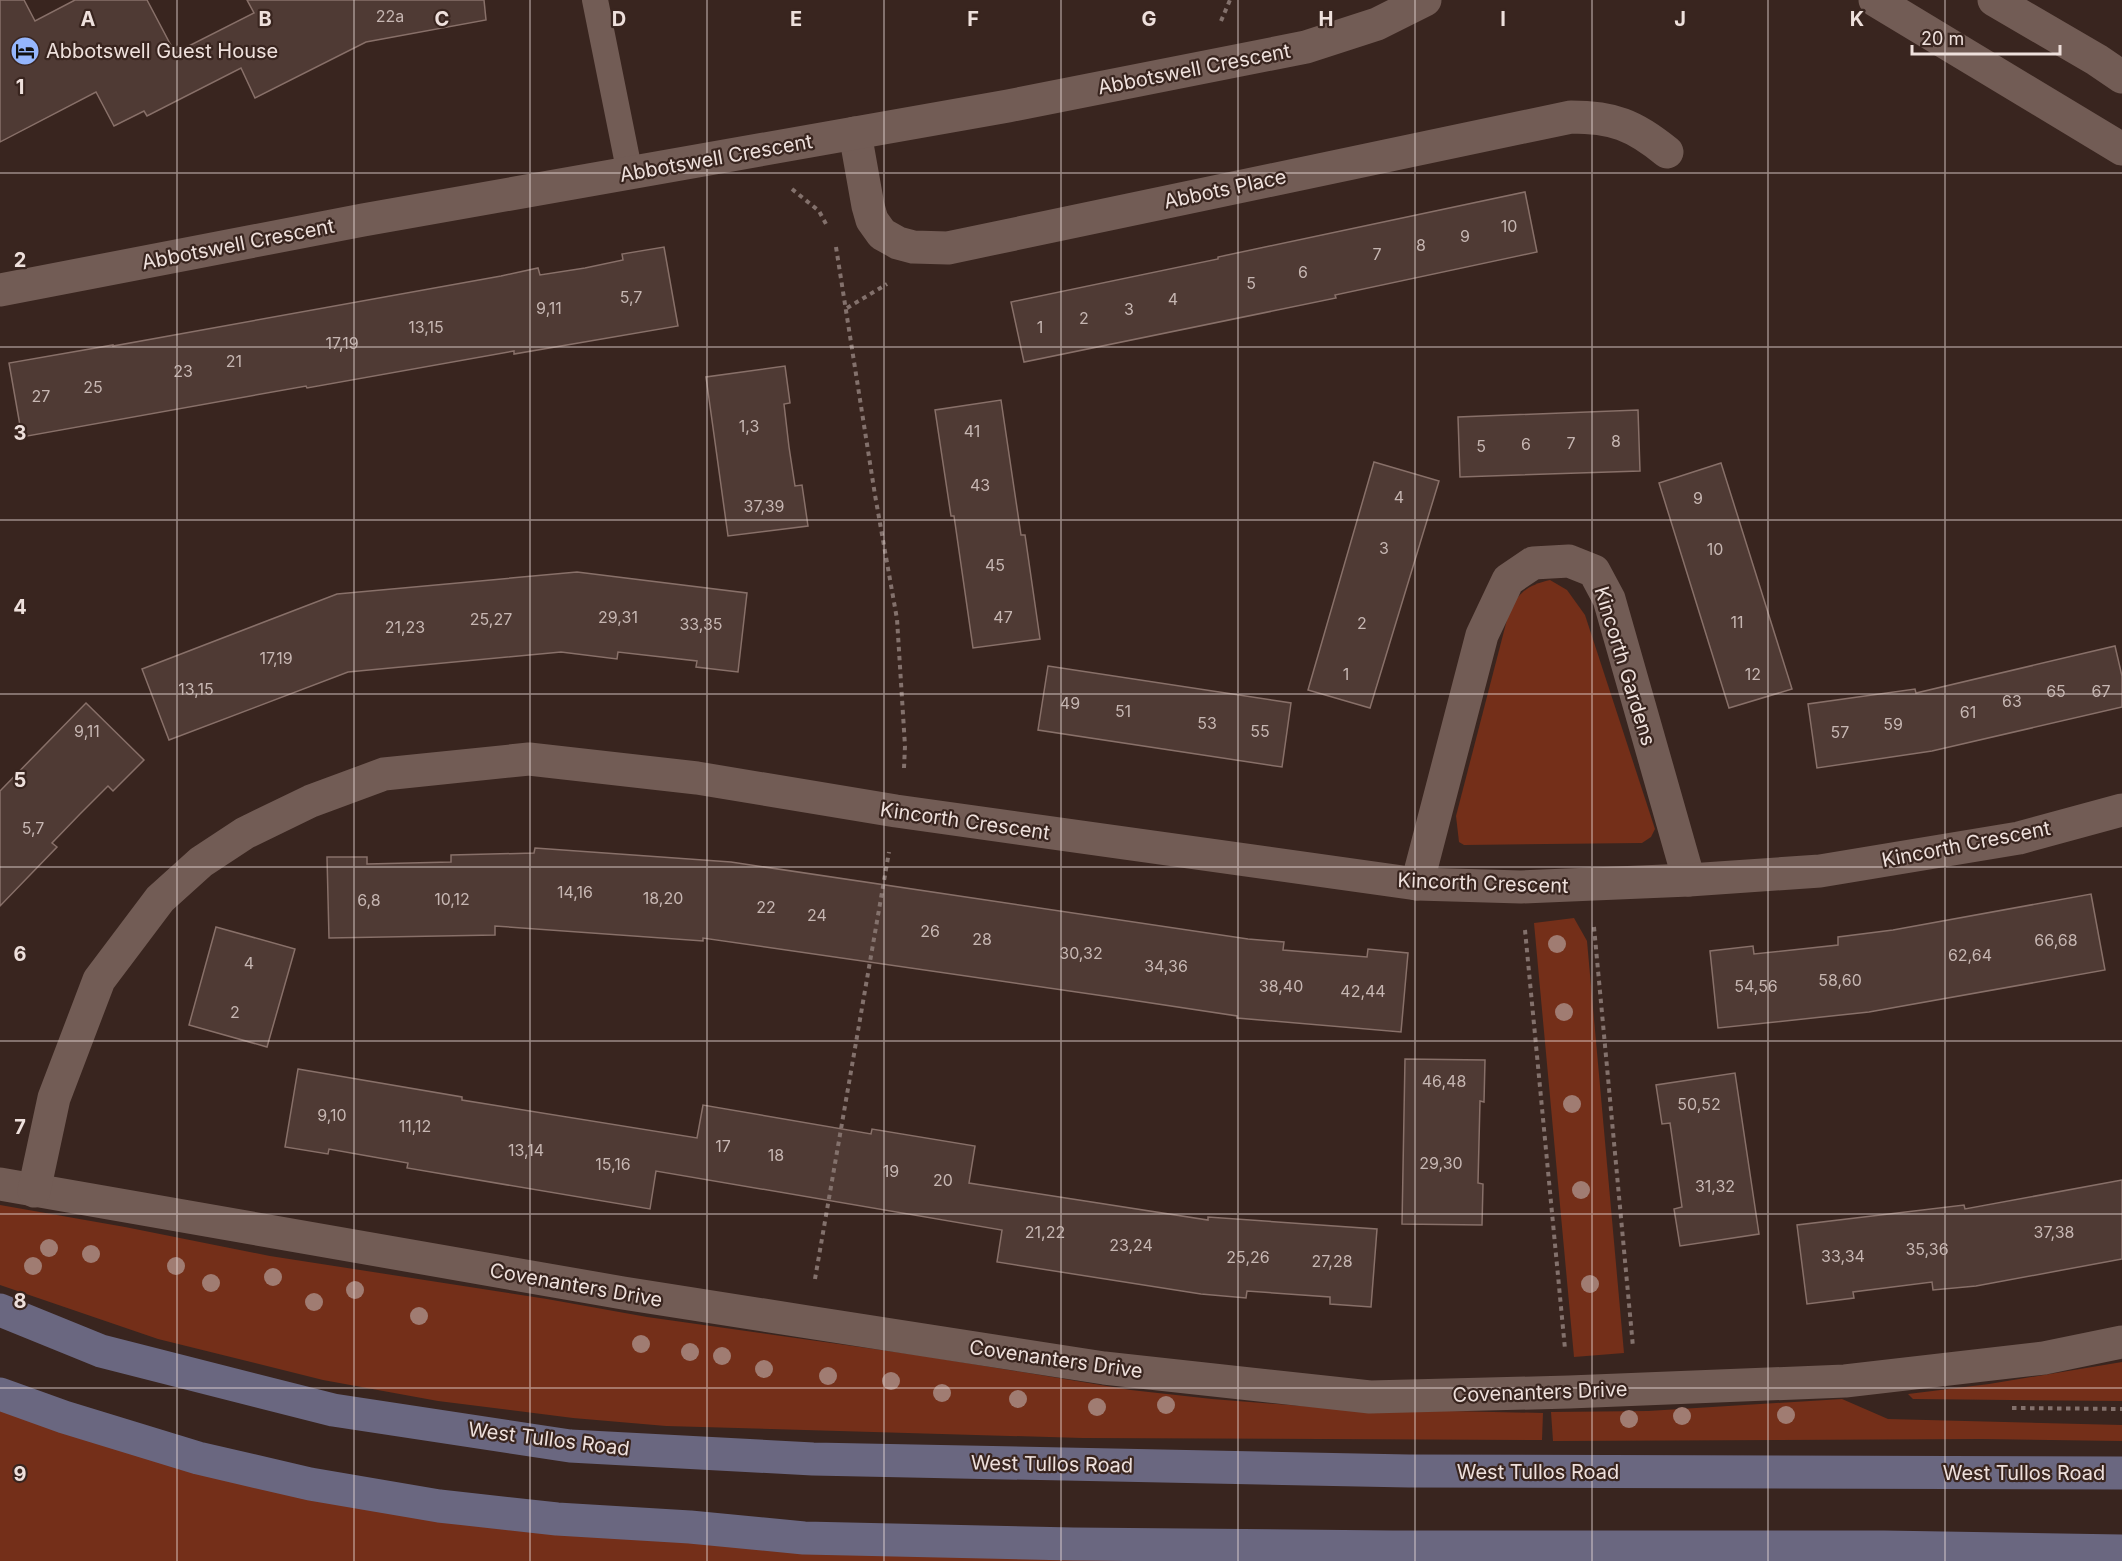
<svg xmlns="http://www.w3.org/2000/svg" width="2122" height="1561" font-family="Inter,sans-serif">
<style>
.green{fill:#742f19}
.building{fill:#4f3a34;stroke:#887069;stroke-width:1.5}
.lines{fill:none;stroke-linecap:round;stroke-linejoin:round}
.path{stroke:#83716c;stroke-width:4;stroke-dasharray:4.5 4.5;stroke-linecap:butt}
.service{stroke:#725c55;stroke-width:26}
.minor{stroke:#725c55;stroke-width:33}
.tertiary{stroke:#725c55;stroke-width:33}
.secondary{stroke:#6a6780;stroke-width:33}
.tree{fill:#a07c72}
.grid{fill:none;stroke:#eee0dc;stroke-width:1.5;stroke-opacity:0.55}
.labels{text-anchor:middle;stroke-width:4.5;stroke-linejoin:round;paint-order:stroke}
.number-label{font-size:16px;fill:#c6b6b2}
.poi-label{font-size:20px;fill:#eee0dc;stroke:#39251f;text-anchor:start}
.street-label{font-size:20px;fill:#eee0dc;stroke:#39251f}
.grid-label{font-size:20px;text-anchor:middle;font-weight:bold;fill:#eee0dc;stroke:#39251f;stroke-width:4.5;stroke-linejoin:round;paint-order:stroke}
</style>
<rect width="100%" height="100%" fill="#39251f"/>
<g class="green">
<path d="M1550,580L1567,590L1585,615L1655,829L1651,837L1642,843L1464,845L1459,842L1456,816L1510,608C1522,590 1529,585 1550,580Z"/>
<path d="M1574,918L1587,941L1624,1353L1574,1357L1534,923Z"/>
<path d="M0,1205L125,1227L270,1256L547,1299L647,1317L924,1356L1131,1390L1212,1399L1302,1406L1406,1410L1543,1413L1542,1440L1082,1438L666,1426L573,1418L438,1401L323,1380L158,1339L0,1285Z"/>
<path d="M2122,1362V1401L1913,1399L1908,1394L1989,1384Z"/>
<path d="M0,1394L64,1417L557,1519L2122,1561H0Z"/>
<path d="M1842,1399L1888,1419L2122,1425V1441L1981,1439L1553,1441L1551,1412L1648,1411Z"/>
</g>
<g class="building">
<path d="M0,0H24L35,21L75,0H147L175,53L254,13L247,0H484L486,20L366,42L255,98L241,68L147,116L144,111L114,126L96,92L0,142Z"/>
<path d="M1525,192L1537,252L1335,295L1336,298L1024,362L1011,302L1218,259V257Z"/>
<path d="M664,247L678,326L514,354V351L307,388L306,386L22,437L9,363L113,345V346L501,276L538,268L540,275L585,268L623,260L622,254Z"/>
<path d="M785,366L790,403L784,404L789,447L795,486L802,485L808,526L728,536L706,377Z"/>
<path d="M1001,400L1021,535H1025L1040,639L973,648L954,516H951L935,410Z"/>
<path d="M1638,410L1640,471L1460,477L1458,417Z"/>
<path d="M1374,462L1439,481L1370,708L1308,690Z"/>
<path d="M1721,463L1792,689L1729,708L1659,483Z"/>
<path d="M577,572L747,593L738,672L696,667L697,661L618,652L617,659L561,652L348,672L169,740L142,669L337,594Z"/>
<path d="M2115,646L2122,676V707L1932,751L1817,768L1808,704L1915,689L1916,693Z"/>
<path d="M1048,666L1291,703L1282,767L1038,730Z"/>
<path d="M86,703L144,760L113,791L108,786L80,814L52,843L57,847L0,906V791Z"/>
<path d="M535,848L731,862L1248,939L1284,942L1283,950L1367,957L1368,949L1408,953L1401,1032L1237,1018V1016L1118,998L703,938V941L495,926V935L329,938L327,857H367V864L451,862V855L534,853Z"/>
<path d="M2091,894L2105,970L1869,1012L1718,1028L1710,951L1753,946L1754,954L1838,945V937L1893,930Z"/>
<path d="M216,927L295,949L267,1047L189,1025Z"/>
<path d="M1405,1059L1485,1060L1484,1102L1480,1101L1478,1183L1483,1184L1482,1225L1402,1224Z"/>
<path d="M298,1069L462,1097V1100L697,1138L703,1105L871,1134L872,1129L975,1146L969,1183L1208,1220V1217L1377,1229L1371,1307L1330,1304V1297L1247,1291L1246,1298L1201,1294L997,1262L1002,1230L656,1171L650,1209L407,1168L408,1163L368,1156L329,1149L328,1154L285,1147Z"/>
<path d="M1735,1073L1759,1234L1680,1246L1674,1209L1682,1207L1670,1123L1662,1124L1656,1085Z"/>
<path d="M2122,1180V1259L1976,1286L1933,1290L1932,1282L1853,1292L1854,1298L1807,1304L1797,1225L1964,1205L1965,1209Z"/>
</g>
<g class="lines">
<g class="path">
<path d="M1221,21L1230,0"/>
<path d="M792,189L819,211L826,224"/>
<path d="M836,247L875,495L897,619L905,746L904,768"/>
<path d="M847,308L887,284"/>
<path d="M1594,927L1633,1347"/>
<path d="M1525,930L1565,1349"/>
<path d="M815,1279L889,852"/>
<path d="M2012,1408L2122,1409"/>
</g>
<path class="service" d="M595,0L630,174"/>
<g class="minor">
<path d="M855,133L868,206L872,220L882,234L898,243L913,247L948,248L1571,117C1613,117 1634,125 1667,152"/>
<path d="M1417,884L1482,635L1508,580L1533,563L1569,561L1594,571L1609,599L1689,880"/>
<path d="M0,1184L623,1293L808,1322L1104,1368L1370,1397L1569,1392L1845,1381L2044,1358L2122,1342"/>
<path d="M34,1191L54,1098L99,980L160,899L201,862L245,833L311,801L384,774L529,759L697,778L896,811L1417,884L1521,887L1689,880L1820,871L2019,838L2122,810"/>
</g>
<g class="tertiary">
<path d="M1875,0L2122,149"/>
<path d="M1994,0L2097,60L2122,77"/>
<path d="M0,290L363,220L1008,106L1306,47L1377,24L1425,0"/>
</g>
<g class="secondary">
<path d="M0,1310L101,1351L333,1410L570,1446L813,1459L1409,1471L2122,1473"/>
<path d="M0,1394L64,1417L198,1458L310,1484L439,1506L557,1519L690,1527L804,1538L1073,1544L1392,1547H1884L2122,1551"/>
</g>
</g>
<g class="tree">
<circle cx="1557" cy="944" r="9"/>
<circle cx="1564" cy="1012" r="9"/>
<circle cx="1572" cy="1104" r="9"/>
<circle cx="1581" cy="1190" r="9"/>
<circle cx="49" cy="1248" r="9"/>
<circle cx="91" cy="1254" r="9"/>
<circle cx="33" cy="1266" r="9"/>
<circle cx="176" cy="1266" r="9"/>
<circle cx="273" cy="1277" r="9"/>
<circle cx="211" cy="1283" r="9"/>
<circle cx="1590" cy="1284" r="9"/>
<circle cx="355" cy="1290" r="9"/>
<circle cx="314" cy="1302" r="9"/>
<circle cx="419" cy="1316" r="9"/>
<circle cx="641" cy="1344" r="9"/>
<circle cx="690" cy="1352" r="9"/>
<circle cx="722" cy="1356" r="9"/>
<circle cx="764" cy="1369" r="9"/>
<circle cx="828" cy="1376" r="9"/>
<circle cx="891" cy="1381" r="9"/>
<circle cx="942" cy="1393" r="9"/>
<circle cx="1018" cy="1399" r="9"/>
<circle cx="1166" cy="1405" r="9"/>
<circle cx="1097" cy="1407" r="9"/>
<circle cx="1786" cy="1415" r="9"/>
<circle cx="1682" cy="1416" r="9"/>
<circle cx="1629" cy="1419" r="9"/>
</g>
<path class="grid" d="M177,0V1561M354,0V1561M530,0V1561M707,0V1561M884,0V1561M1061,0V1561M1238,0V1561M1415,0V1561M1592,0V1561M1768,0V1561M1945,0V1561M0,173H2122M0,347H2122M0,520H2122M0,694H2122M0,867H2122M0,1041H2122M0,1214H2122M0,1388H2122"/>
<defs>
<g id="hotel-disc" transform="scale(1.5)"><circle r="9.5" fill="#95b6fd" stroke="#39251f"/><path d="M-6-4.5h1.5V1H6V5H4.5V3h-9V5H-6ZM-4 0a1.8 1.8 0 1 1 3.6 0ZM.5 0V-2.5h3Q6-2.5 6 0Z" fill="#111"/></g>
</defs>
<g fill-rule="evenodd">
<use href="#hotel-disc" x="25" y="51"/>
</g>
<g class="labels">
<g class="number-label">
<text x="390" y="22">22a</text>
<text x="1509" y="232">10</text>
<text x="1465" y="242">9</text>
<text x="1421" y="251">8</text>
<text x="1377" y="260">7</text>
<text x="1303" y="278">6</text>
<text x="1251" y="289">5</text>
<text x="631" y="303">5,7</text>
<text x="1173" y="305">4</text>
<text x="549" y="314">9,11</text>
<text x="1129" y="315">3</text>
<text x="1084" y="324">2</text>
<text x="426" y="333">13,15</text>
<text x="1040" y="333">1</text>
<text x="342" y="349">17,19</text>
<text x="234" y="367">21</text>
<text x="183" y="377">23</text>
<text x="93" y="393">25</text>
<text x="41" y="402">27</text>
<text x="749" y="432">1,3</text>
<text x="972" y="437">41</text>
<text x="1616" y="447">8</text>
<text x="1571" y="449">7</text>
<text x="1526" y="450">6</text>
<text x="1481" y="452">5</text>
<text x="980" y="491">43</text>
<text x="1399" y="503">4</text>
<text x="1698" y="504">9</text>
<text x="764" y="512">37,39</text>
<text x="1384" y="554">3</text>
<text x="1715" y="555">10</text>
<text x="995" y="571">45</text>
<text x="618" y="623">29,31</text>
<text x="1003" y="623">47</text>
<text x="491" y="625">25,27</text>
<text x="1737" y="628">11</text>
<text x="1362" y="629">2</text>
<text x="701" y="630">33,35</text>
<text x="405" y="633">21,23</text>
<text x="276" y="664">17,19</text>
<text x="1346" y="680">1</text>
<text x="1753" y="680">12</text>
<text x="196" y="695">13,15</text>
<text x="2056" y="697">65</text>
<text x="2101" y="697">67</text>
<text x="2012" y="707">63</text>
<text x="1070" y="709">49</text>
<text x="1123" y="717">51</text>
<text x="1968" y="718">61</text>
<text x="1207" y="729">53</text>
<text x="1893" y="730">59</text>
<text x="87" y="737">9,11</text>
<text x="1260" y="737">55</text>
<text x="1840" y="738">57</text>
<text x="33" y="834">5,7</text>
<text x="575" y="898">14,16</text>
<text x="663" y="904">18,20</text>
<text x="452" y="905">10,12</text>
<text x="369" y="906">6,8</text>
<text x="766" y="913">22</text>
<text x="817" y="921">24</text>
<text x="930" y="937">26</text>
<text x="982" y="945">28</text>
<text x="2056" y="946">66,68</text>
<text x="1081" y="959">30,32</text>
<text x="1970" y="961">62,64</text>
<text x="249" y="969">4</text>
<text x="1166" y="972">34,36</text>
<text x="1840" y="986">58,60</text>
<text x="1281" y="992">38,40</text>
<text x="1756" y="992">54,56</text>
<text x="1363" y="997">42,44</text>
<text x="235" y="1018">2</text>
<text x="1444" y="1087">46,48</text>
<text x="1699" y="1110">50,52</text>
<text x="332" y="1121">9,10</text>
<text x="415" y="1132">11,12</text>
<text x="723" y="1152">17</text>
<text x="526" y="1156">13,14</text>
<text x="776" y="1161">18</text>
<text x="1441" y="1169">29,30</text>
<text x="613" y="1170">15,16</text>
<text x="891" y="1177">19</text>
<text x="943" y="1186">20</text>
<text x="1715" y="1192">31,32</text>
<text x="1045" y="1238">21,22</text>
<text x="2054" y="1238">37,38</text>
<text x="1131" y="1251">23,24</text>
<text x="1927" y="1255">35,36</text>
<text x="1843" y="1262">33,34</text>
<text x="1248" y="1263">25,26</text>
<text x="1332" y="1267">27,28</text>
</g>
<g class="poi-label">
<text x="46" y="58">Abbotswell Guest House</text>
</g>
<g class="street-label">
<text transform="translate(1194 69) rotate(-11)" y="7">Abbotswell Crescent</text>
<text transform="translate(716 158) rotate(-10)" y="7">Abbotswell Crescent</text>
<text transform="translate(1225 189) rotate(-12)" y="7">Abbots Place</text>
<text transform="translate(238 244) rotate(-11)" y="7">Abbotswell Crescent</text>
<text transform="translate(1625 666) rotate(73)" y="7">Kincorth Gardens</text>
<text transform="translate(965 821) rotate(8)" y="7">Kincorth Crescent</text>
<text transform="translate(1966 844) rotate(-11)" y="7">Kincorth Crescent</text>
<text transform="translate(1483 883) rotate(2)" y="7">Kincorth Crescent</text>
<text transform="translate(576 1285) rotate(10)" y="7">Covenanters Drive</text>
<text transform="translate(1056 1359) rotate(8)" y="7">Covenanters Drive</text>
<text transform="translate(1540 1392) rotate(-2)" y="7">Covenanters Drive</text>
<text transform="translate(549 1439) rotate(7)" y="7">West Tullos Road</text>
<text transform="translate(1052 1464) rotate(1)" y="7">West Tullos Road</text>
<text x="1538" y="1479">West Tullos Road</text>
<text x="2024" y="1480">West Tullos Road</text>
</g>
</g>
<g class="grid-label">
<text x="88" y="26">A</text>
<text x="265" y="26">B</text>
<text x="442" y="26">C</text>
<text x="619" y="26">D</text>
<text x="796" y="26">E</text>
<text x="973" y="26">F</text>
<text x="1149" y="26">G</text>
<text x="1326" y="26">H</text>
<text x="1503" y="26">I</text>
<text x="1680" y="26">J</text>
<text x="1857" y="26">K</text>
<text x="20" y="94">1</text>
<text x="20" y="267">2</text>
<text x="20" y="440">3</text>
<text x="20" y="614">4</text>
<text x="20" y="787">5</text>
<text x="20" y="961">6</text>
<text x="20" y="1134">7</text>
<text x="20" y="1308">8</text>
<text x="20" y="1481">9</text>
</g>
<path d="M1912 45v9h148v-9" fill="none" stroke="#eee0dc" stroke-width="3"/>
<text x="1921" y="45" font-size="18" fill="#eee0dc" stroke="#39251f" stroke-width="4.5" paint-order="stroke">20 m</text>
</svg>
